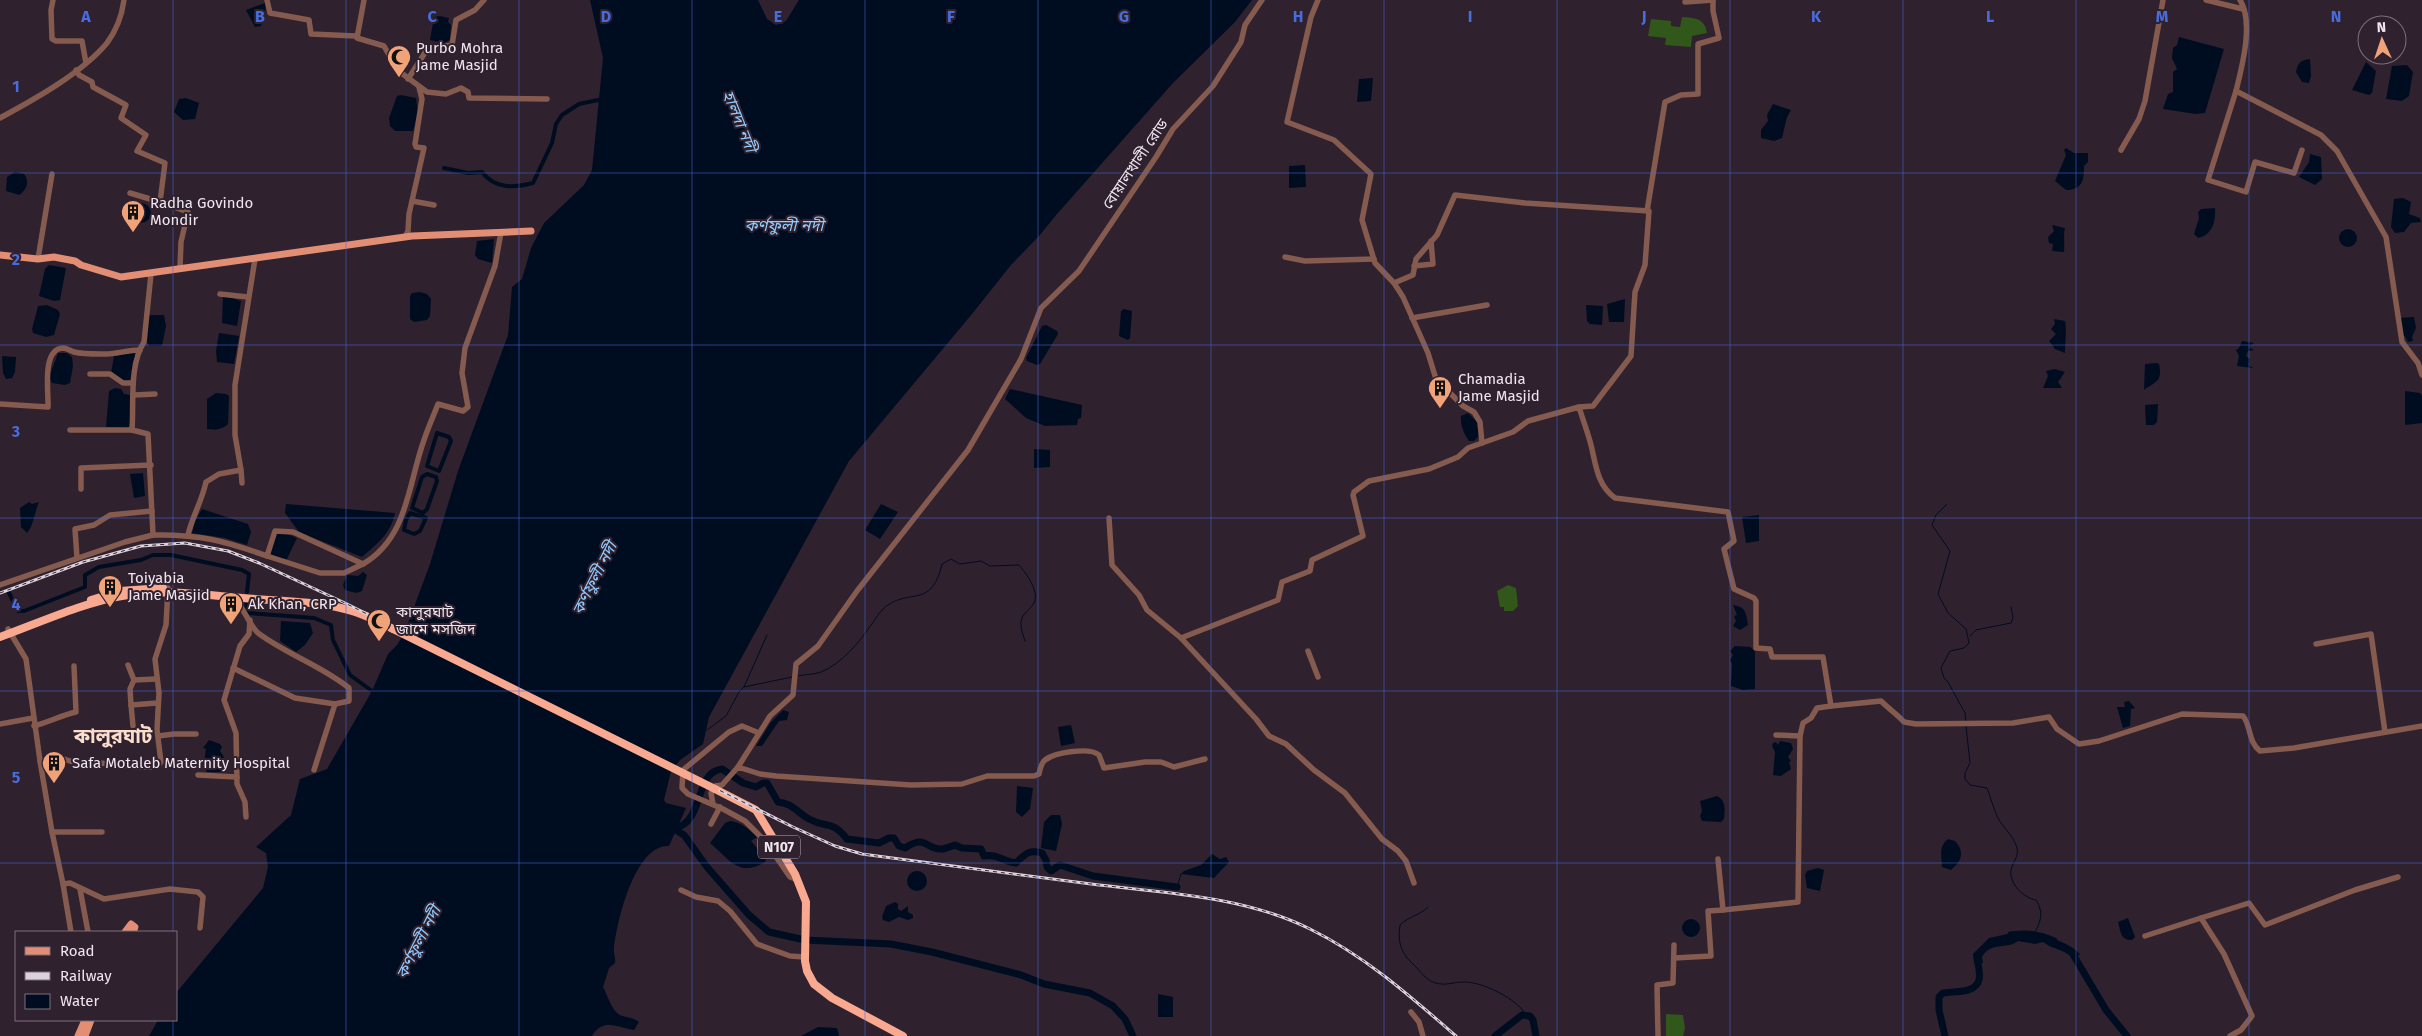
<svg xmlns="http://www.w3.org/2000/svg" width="2422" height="1036" font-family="'Fira Sans','Noto Sans Bengali',sans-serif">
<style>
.green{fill:#31571a}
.water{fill:#000d21}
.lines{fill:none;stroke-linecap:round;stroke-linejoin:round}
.stream{stroke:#000d21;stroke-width:1}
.canal{stroke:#000d21;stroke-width:4}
.river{stroke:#000d21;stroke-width:7}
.minor{stroke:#845b4e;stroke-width:5.5}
.major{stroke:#e18e74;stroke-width:7}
.highway{stroke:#f9a98f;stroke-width:8}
.rail-casing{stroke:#dcd2db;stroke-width:3}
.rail{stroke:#2f212e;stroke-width:1;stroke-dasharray:4;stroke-linecap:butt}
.highway-bridge{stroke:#f9a98f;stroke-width:8}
.grid{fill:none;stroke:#476cdd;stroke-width:1;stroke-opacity:0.55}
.labels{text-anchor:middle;stroke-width:4;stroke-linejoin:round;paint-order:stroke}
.shield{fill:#2f212e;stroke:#b6abb5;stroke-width:1}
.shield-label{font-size:14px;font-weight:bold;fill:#f0e6ef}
.poi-label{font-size:15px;fill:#f0e6ef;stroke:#2f212e;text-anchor:start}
.street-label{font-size:15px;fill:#f0e6ef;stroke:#2f212e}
.water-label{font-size:16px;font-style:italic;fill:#93caff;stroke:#2f212e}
.district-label{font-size:20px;font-weight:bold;fill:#fbddcd;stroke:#2f212e}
.grid-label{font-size:16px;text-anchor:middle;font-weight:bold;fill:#476cdd;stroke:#2f212e;stroke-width:4;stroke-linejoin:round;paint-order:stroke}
</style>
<rect width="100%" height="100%" fill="#2f212e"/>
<g class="green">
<path d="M1682,17C1694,18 1705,18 1707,33L1692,36L1691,47L1665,45L1666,38L1648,36L1651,19L1671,21V26L1680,27Z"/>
<path d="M1508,585L1516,588L1518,606L1513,611H1504V607H1500L1497,591Z"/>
<path d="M1666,1014L1683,1015L1685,1028L1683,1036H1666Z"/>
</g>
<g class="water">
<path d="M590,0H758L767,19L776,25L786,21L799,0H1252L1235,22L1173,83L1057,214L1039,236L1011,265L972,314L849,461L709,717L703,744L680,760L671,771L664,800L666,803L686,808L669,846C635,844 617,921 614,948C613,953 616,957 615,963L609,968L603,987C608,996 611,1010 620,1015C626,1018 633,1017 639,1022L634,1030C616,1027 603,1018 592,1036H149L158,1020H176V993L263,888L268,867L266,853L256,847L291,815L300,779L327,769L372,691L388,654L397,645L404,634L430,564L458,471L508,335L512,287L522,279L531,248L544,223L584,185L592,170L603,58Z"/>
<path d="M265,3C267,11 264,19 261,26L255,27L246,10Z"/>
<path d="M440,16L449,18L448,22L451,25L450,40L444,43L430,40L434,17Z"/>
<path d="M2179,37L2224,49L2205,113L2196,114L2163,109L2168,94L2173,92V72L2177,69L2172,58L2173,48L2177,45Z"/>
<path d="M2310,59L2311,76L2309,83L2302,82L2296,72C2298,63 2300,60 2310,59Z"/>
<path d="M2366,62L2376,71L2372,93L2369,95L2352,90Z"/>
<path d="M2407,65L2413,72L2409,96L2402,101L2386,99L2392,66Z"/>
<path d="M1373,78L1371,101L1357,102L1359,79Z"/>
<path d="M401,95L416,98L418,112L413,131H395L390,126L389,118L397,96Z"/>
<path d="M186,98L199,103L195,119L183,120L174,112L179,99Z"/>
<path d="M1773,104L1791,110L1787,117L1782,138L1774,141L1761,138V130L1768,121L1767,115Z"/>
<path d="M2066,148L2074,153H2088V162L2084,166C2084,181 2082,190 2066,190L2055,181L2066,155L2064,150Z"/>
<path d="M2310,154L2321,157L2322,179L2315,185L2299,177L2309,162Z"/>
<path d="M1305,165L1306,187L1289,188V166Z"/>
<path d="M15,172L24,174C30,181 27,190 19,195L6,191L7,177Z"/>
<path d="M2403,198L2411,202L2409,214L2420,218L2421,222L2411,223L2404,232L2395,233L2391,227L2394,199Z"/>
<circle cx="141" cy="213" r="10"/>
<path d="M2215,208C2216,220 2213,235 2198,238L2194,234L2199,218L2198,212L2201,209Z"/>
<path d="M2052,225L2065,228C2063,235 2065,243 2064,252L2052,251L2053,244L2049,243L2048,237L2054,231Z"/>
<circle cx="2348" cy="238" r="9"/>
<path d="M494,239L492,263L478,259L475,255L477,241Z"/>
<path d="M49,265L66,268L60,300L54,301L39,296L45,269Z"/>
<path d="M420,292L427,294L431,299L430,316L427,320L414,322L410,319V296L412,293Z"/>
<path d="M223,295L241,301L237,326L222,323Z"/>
<path d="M1625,299L1624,322H1609L1607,304Z"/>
<path d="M47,305L58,310L60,314L54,335L46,337L33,333L32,329L38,306Z"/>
<path d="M1586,305L1603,306L1602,325L1590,324L1587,321Z"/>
<path d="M1124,309L1132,311L1130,338L1128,340L1119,336L1121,311Z"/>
<path d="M149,315H164L166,326L162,346H149L147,342Z"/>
<path d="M2414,317L2416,328L2412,337L2413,341L2408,342L2405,336L2401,337L2398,318Z"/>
<path d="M2054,319L2065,321C2067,327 2065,347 2065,353L2055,349L2049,341L2056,334L2051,329L2055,324Z"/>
<path d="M1046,325L1057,331L1058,334L1040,364L1037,365L1027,361L1026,358L1042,326Z"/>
<path d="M219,333L239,336L234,364L217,362L216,351Z"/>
<path d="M2242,341L2254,343L2248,347L2254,350L2248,351L2246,356L2250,359L2249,365L2253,368L2237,366L2239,356L2236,350L2239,348Z"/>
<path d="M136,352L133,376L128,382H123L111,373L114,356Z"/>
<path d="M58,353H67L72,357L73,366L70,383L65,385L52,383L49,377Z"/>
<path d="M2,356L16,357L15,372L12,378L6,379L3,373Z"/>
<path d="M2157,363L2159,364C2163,382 2155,382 2144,390L2145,364Z"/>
<path d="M2055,369L2065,372L2058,382L2062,388H2043L2048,376L2046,371Z"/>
<path d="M115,388L121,389L124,394L130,395V424L128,428L106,427L109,391Z"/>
<path d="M1010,389L1082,405L1081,418L1078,419L1077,425L1045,426L1026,418L1005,399Z"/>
<path d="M2405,391L2420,393L2422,396V423L2405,425Z"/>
<path d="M216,393L226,394L229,396L228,424C222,430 214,430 207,429V399Z"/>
<path d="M2158,404L2157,422L2154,425H2146L2145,405Z"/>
<path d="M1468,413L1477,422L1479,436L1474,441H1469C1464,434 1460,425 1461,416Z"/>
<path d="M1034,449L1050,450V467L1034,468Z"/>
<path d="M143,473L145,496L134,498L130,474Z"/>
<path d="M29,502L32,504L39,502C34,513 34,525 27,533L21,527L20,508Z"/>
<path d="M286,504L395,513C391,533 378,543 362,557L299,532L285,513Z"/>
<path d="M881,504L898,512L880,539L865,530Z"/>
<path d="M202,509L248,524L251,532L247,545L225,538L192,533L195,521Z"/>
<path d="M1759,515V541L1746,543L1742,517Z"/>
<path d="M285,533L297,538L286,561L270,556L276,534Z"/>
<path d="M363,572L367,575L362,591L356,593L345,590L343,585L347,575L358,576Z"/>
<path d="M1733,605C1746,607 1746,613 1748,625L1740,630L1733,626L1736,621L1734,616L1737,615Z"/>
<path d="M281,621L310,623L313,633L305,645L296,652L280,641Z"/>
<path d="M1735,646L1750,647L1755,651V689L1743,690L1731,686L1732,664L1730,660L1733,655L1730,651Z"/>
<path d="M2129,701L2135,708L2131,709L2130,726L2123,728L2117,707H2125L2124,702Z"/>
<path d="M783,710L789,712L787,720L779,721L762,746H756L771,722Z"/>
<path d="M1071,725L1075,743L1061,746L1058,727Z"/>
<path d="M209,740L220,744L222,747L220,751L224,757L219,762L222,772H207L204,762L206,749L203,748Z"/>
<path d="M1780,741L1791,743L1793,749L1788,757L1791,761L1789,762L1791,769L1781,776L1773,775L1775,752L1772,746L1773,743L1776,742L1778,745Z"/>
<path d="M1017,786L1033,788L1030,809L1022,817L1016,812Z"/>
<path d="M1717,796C1726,800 1725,810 1724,819L1721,822L1702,821L1700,816L1702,811L1700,801Z"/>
<path d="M1051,815H1060L1062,824L1056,851L1041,848L1044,822Z"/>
<path d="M730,821C741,822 749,829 757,837L751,841L766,859L765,862C739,878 729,859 710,843L725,823Z"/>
<path d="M1948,839L1955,841C1965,852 1962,861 1951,870L1942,867C1942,856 1938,847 1948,839Z"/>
<path d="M1212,854L1220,859L1226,857L1229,862L1214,878L1181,874L1184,871L1201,865Z"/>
<path d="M1818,868L1824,870L1820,891L1807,888L1805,875L1807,871Z"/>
<circle cx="917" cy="881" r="10"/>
<path d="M895,902L898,904V909L901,911L908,906V912L913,915V918L908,920L899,917L889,922L883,920L882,917L886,906Z"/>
<path d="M2128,918L2135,937L2132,940C2120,940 2121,932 2118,922Z"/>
<circle cx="1691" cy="928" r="9"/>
<path d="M2012,933C2034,933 2063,937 2080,954L2074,960C2066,949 2053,950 2043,942L2035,944L2018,941C2007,950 1991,941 1982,957L1983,963H1974L1973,954L1989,938Z"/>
<path d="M1158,994L1173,997V1017H1158Z"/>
<path d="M818,1027L837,1028L839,1036H801Z"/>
</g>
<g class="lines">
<g class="stream">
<path d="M1947,504L1936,515L1932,525L1950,551L1938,594L1948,613L1966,629L1969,643L1964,648L1950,651L1941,668L1944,678L1948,682L1965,713L1966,722"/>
<path d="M1970,636L1976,630L2011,623L2013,618L2011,607"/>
<path d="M798,676C805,674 814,675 821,672C841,664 859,643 871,625C875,620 878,614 883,609C908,586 931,611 942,564L951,559L960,564L981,561L990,566L1019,565C1026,573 1040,592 1034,603C1031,608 1024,613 1022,618C1019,625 1023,635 1025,641"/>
<path d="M744,687L767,635"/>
<path d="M1966,726L1970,763L1965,773V779L1970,785L1987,788C1991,798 1993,808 1998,818C2003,828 2014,836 2017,848C2019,857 2013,861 2011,870C2009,884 2024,898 2036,900C2044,913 2041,921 2034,934"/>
<path d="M707,730L726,716L739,692L744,687L792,677"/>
<path d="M1177,887L1181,874"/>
<path d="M1428,907C1421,915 1409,916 1400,925C1397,947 1403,955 1418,969C1423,975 1428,981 1436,983C1445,986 1454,982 1463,982C1481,981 1518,999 1526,1015"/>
</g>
<g class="canal">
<path d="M444,168L468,173L482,172C495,189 513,188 533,183L552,143L556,124L562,115L579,104L603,99"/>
<path d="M437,433L449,437L451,441L439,471L427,466Z"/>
<path d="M427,474L436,477L437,481L427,509L423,513L412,508L422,477Z"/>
<path d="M410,513L426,518L420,531L414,534L404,530L406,520Z"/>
<path d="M9,593L18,611H24L85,587V575L99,567L141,560L153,555H171L242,570L249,574L247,592"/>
<path d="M246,601L248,613L314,618L331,625L333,640L350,675L372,691"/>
</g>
<g class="river">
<path d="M669,826L684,835L707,867L749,915L769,932L805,940L891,944L932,952L1021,975L1044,984L1090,993L1113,1006L1125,1019L1133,1036"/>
<path d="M676,828C705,820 694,772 722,769L743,783L756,787L763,783H767L778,802C792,803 798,813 809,819C827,829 831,819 847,839L879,843L889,838H894L899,846L905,848C927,833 926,851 943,849C947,848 952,846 955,845L962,848L981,849L984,856C996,853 1004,862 1016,863C1025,854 1029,849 1042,853L1046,860L1047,867L1051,871L1060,865L1093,876L1177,887"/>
<path d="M2011,935C2028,933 2039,934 2054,941"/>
<path d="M2071,951L2106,1010L2127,1036"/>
<path d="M1495,1036L1522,1015L1530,1016L1533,1020L1536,1036"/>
<path d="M1945,1036L1939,1010V997L1943,993C1954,991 1975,994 1979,980C1981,973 1977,962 1977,955"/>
</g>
<g class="minor">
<path d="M53,0L51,10L52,39L56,41H82L86,63"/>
<path d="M267,0L270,13L309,20L311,34L356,36"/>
<path d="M364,0L357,38L384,46L389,55L399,61L400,72L427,92L446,94L461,88L468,92L469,98L547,99"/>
<path d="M1318,0L1311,17L1287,122L1334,140L1371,174L1362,220L1375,263L1394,283L1403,297L1428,353L1436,379L1463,406L1474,412L1480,422L1482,443"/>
<path d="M2206,0L2243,9"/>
<path d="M2240,0C2254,22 2242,67 2236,91L2321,135L2337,151L2386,237L2402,342L2418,363L2422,375"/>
<path d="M1685,2L1713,0"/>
<path d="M76,70L79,75L92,82L93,87L126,105L121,118L146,135L137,151L165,163L160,202L130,193"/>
<path d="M408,79L428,48L452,45L456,20L475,10L484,0"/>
<path d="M2236,91L2208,180L2246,192L2255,162L2294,173L2302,150"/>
<path d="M0,118C35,99 82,73 107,43C116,31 122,15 124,0"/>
<path d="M2121,150L2139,119L2145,101L2163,0"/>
<path d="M412,201L434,205"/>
<path d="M160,202L188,212L181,242L180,268"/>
<path d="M1647,211L1665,102L1681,95L1698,94V44L1719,38L1713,11V0"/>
<path d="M405,237L408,231L409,214L424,148L416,147L415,144L422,99L419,87"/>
<path d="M1285,257L1305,261L1374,259"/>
<path d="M38,259L52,174"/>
<path d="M1414,266L1433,264L1431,241"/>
<path d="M151,274L144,342C129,365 134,403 132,430L148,434L153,535C199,534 225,541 267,556L275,531L293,532L363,564C408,538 408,484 424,440C428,428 433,417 438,404L463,411L468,407L462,373L465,348L495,266L501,232"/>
<path d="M1394,283L1413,275L1416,259L1437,235L1455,195L1525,203L1649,211L1645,265L1635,292L1631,356L1593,406L1579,407"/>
<path d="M220,294L248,297"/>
<path d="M1412,318L1487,305"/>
<path d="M90,374H110L123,383H133"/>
<path d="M134,395L155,394"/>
<path d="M0,404L48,407C49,394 41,349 63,348C67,348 70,351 74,352C82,354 93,354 101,354C114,355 126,350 140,350"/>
<path d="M70,430H132"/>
<path d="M241,470L242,483"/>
<path d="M81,489V468L151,465"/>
<path d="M1109,518L1112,565L1139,595L1147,610L1181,638L1256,719L1269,736L1286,744L1314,770L1345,793L1382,839L1398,851L1406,861L1414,883"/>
<path d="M188,535C192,517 202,501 206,482L219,474L241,470L235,435V385L255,259"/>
<path d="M267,556L320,573H344L363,564"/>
<path d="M77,558L75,529L94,525L110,515L152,511"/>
<path d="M0,585L125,542L153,535"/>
<path d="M234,597C243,607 250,626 258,633C286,654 322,666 349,688V701L335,704"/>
<path d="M8,629L26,659L40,761L61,758L82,765L100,763L138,767H157L161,762L157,730L159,693L155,659L166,625L168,588"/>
<path d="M1181,638L1278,600L1282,582L1310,571L1312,560L1363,536L1353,495L1354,492L1369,481L1429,469L1458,457L1468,448L1513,432L1528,421L1579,407C1583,420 1588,433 1591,445C1596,465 1597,485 1615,498L1728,512L1734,541L1724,549L1734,589L1754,598L1756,601V648L1770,649L1772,657H1823L1831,706L1881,701C1889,709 1897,714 1904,722L1916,724L2013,723L2049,717L2057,729L2079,744L2099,741L2182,714L2243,716C2251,725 2248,742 2260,751L2294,748L2422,726"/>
<path d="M2316,644L2371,634L2385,732"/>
<path d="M1308,651L1318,677"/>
<path d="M128,665L134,680"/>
<path d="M233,668L295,698L335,704L314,770"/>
<path d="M156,679L134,680L130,689L131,705L157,703"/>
<path d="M131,705L133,726"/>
<path d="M0,724L33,718"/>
<path d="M34,726C49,722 62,715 76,712L74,666"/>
<path d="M759,733L742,726L729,732L683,770L682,788L688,794L723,809L745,821L765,841L790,877L798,880"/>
<path d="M1776,735L1800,736"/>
<path d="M158,736L174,734H196"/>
<path d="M40,761L52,832H102"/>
<path d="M738,767L770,716L793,695L796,664L818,646L857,591L968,450L1021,359L1041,308L1079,271L1156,157L1173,129L1213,86L1241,42L1245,25L1262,0"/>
<path d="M198,775L237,777"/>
<path d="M713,804L711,793L715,786L722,785L738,767L760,774L776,776L911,785L962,784L987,776H1034L1039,774C1040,769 1041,763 1045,760C1055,752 1090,747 1099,755L1104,768L1145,762H1161L1174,767L1205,759"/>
<path d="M246,817L245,802L237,784L236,733L224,700L240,646L249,634L250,620"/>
<path d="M711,824L720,807"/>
<path d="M52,832L63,884L70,883L104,899L170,889L198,892L203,897L200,928"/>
<path d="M63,884L71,932"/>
<path d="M80,889L88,932"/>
<path d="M681,890L696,897L718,901L730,911L757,944L790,956L804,957"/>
<path d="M1723,910L1798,902L1800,736L1803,723L1811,718L1817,708L1831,706"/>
<path d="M2145,936L2201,918"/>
<path d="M1674,958L1711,956L1708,911L1723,910L1718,859"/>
<path d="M1411,1012L1419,1022L1423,1036"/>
<path d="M1658,1036L1657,985L1673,983L1674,945"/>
<path d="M2230,1036L2241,1030L2252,1016L2224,954L2201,918L2249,903L2265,925L2355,890L2398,877"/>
</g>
<g class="major">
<path d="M0,255L38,259L54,257L75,261L81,265L121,277L412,236L531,231"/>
<path d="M125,932L131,924L135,927L133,932"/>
<path d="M78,1036L85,1020"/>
<path d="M85,1036L91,1020"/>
</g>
<g class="highway">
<path d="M91,600L120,591L163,588"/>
<path d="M0,637C36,624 85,602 122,596C158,589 196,594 232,597C268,601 308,600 345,609C362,613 378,621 393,629"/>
<path d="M715,789L756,810L795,874L806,902L805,961L807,971L814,984L832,998L903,1036"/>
</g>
<g class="rail-casing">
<path id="rail" d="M0,593L83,562L141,546L185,543L228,551L259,563L345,603L793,827L835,846L862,854C941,865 1020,875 1099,885C1169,893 1246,897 1310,929C1365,956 1410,996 1456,1036"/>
</g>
<use href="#rail" class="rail"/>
<path class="highway-bridge" d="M393,629L715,789"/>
</g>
<path class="grid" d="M173,0V932M346,0V1036M519,0V1036M692,0V1036M865,0V1036M1038,0V1036M1211,0V1036M1384,0V1036M1557,0V1036M1730,0V1036M1903,0V1036M2076,0V1036M2249,0V1036M0,173H2422M0,345H2422M0,518H2422M0,691H2422M0,863H2422M173,1020V1036"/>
<defs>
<g id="mosque-pin" transform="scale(1.25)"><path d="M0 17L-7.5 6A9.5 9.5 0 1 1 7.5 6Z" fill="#f0a279" stroke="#2f212e"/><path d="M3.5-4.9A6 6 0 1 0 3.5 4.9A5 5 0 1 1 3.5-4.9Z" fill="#111"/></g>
<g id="building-pin" transform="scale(1.25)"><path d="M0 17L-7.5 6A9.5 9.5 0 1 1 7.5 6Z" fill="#f0a279" stroke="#2f212e"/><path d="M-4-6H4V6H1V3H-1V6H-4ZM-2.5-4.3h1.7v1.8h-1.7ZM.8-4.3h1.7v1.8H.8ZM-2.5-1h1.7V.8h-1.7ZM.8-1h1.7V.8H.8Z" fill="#111"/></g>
</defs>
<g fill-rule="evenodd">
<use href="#mosque-pin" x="399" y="57"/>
<use href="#building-pin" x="133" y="212"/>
<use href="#building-pin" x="1440" y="388"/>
<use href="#building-pin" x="110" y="587"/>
<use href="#building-pin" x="231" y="604"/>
<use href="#mosque-pin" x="379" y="621"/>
<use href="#building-pin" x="54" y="763"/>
</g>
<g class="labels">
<rect class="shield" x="758" y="835.5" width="42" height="23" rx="4"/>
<g class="shield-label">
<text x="779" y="852">N107</text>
</g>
<g class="poi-label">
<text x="416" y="53">Purbo Mohra<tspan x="416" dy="17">Jame Masjid</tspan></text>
<text x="150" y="208">Radha Govindo<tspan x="150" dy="17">Mondir</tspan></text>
<text x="1458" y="384">Chamadia<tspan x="1458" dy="17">Jame Masjid</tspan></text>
<text x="128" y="583">Toiyabia<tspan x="128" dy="17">Jame Masjid</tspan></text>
<text x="248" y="609">Ak Khan, CRP</text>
<text x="396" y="617">কালুরঘাট<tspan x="396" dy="17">জামে মসজিদ</tspan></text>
<text x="72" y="768">Safa Motaleb Maternity Hospital</text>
</g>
<g class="street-label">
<text transform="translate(1135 164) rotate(-56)" y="5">বোয়ালখালী রোড</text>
</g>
<g class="water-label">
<text transform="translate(740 121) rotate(68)" y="6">হালদা নদী</text>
<text x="784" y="231">কর্ণফুলী নদী</text>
<text transform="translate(594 578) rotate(-63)" y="6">কর্ণফুলী নদী</text>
<text transform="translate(418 942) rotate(-63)" y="6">কর্ণফুলী নদী</text>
</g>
<g class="district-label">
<text x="113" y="743">কালুরঘাট</text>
</g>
</g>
<g class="grid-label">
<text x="86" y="22">A</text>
<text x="260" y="22">B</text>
<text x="432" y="22">C</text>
<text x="606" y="22">D</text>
<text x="778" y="22">E</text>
<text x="951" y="22">F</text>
<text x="1124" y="22">G</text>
<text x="1298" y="22">H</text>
<text x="1470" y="22">I</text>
<text x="1644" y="22">J</text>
<text x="1816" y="22">K</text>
<text x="1990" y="22">L</text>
<text x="2162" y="22">M</text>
<text x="2336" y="22">N</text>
<text x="16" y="92">1</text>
<text x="16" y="265">2</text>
<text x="16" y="437">3</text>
<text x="16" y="610">4</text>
<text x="16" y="783">5</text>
</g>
<rect x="15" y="931" width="162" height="90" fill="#2f212e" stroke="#7c707b"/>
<rect x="25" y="947" width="25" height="8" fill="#e18e74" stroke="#7c707b"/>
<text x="60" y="956" font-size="15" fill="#f0e6ef">Road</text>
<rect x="25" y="972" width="25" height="8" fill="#dcd2db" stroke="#7c707b"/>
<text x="60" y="981" font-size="15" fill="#f0e6ef">Railway</text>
<rect x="25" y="994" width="25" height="15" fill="#000d21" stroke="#7c707b"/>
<text x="60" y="1006" font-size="15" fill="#f0e6ef">Water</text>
<g transform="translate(2382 40) rotate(357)"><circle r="24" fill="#2f212e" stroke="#7c707b"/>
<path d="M0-4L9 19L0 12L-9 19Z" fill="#f0a279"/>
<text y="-8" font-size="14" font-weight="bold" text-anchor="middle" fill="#f0e6ef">N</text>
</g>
</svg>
